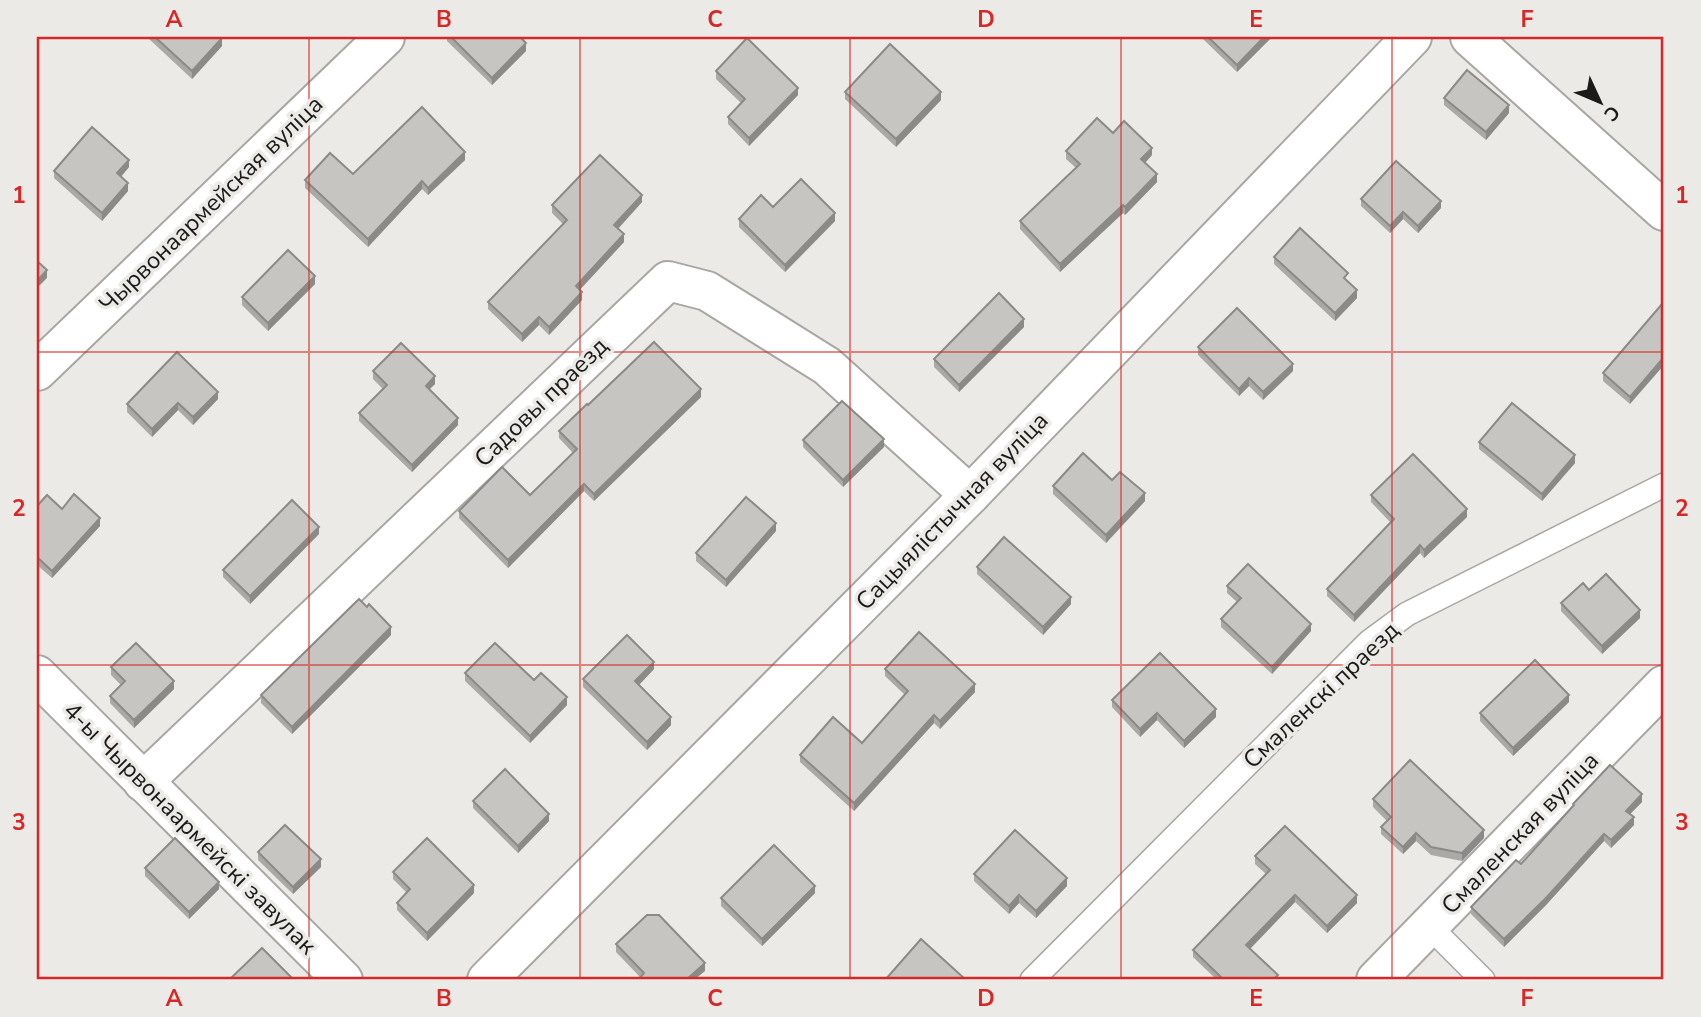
<svg xmlns="http://www.w3.org/2000/svg" width="1701" height="1017" font-family="'Nunito Sans',sans-serif">
<style>
.lines{fill:none;stroke-linecap:round;stroke-linejoin:round}
.lane-casing{stroke:#a9a7a3;stroke-width:26}
.street-casing{stroke:#a9a7a3;stroke-width:42}
.secondary-casing{stroke:#a9a7a3;stroke-width:42}
.lane{stroke:#fff;stroke-width:23}
.street{stroke:#fff;stroke-width:38}
.secondary{stroke:#fff;stroke-width:38}
.wall{fill:#aba9a6}
.shaded-wall{fill:#8b8a87}
.building{fill:#c7c5c1;stroke:#8b8a87;stroke-width:2}
.grid{fill:none;stroke:#d62828;stroke-width:2;stroke-opacity:0.55}
.labels{text-anchor:middle;stroke-width:7;stroke-linejoin:round;paint-order:stroke}
.street-label{font-size:24px;fill:#1b1a19;stroke:#eceae6}
.neatline{fill:none;stroke:#d62828;stroke-width:2.5}
.grid-label{font-size:23px;text-anchor:middle;font-weight:bold;fill:#d62828}
</style>
<rect width="100%" height="100%" fill="#eceae6"/>
<g class="lines">
<g class="lane-casing">
<g id="lane">
<path d="M1429,926L1483,980"/>
<path d="M1032,980L1369,642L1407,614L1664,485"/>
</g>
</g>
<g class="street-casing">
<g id="street">
<path d="M1470,37L1664,211"/>
<path d="M37,371L385,37"/>
<path d="M37,675L343,980"/>
<path d="M143,782L668,281L707,291L827,366L970,495"/>
<path d="M1376,980L1664,685"/>
</g>
</g>
<g class="secondary-casing">
<path id="secondary" d="M487,980L970,495L1412,37"/>
</g>
<use href="#lane" class="lane"/>
<use href="#street" class="street"/>
<use href="#secondary" class="secondary"/>
</g>
<g class="wall">
<path d="M147,37H221L222,46L192,79Z"/>
<path d="M447,37H520L526,51L492,85L447,41Z"/>
<path d="M1201,37H1271V38L1237,72Z"/>
<path d="M716,71L798,95L749,146L728,124V117L741,103L716,79Z"/>
<path d="M845,92L941,100L896,147L845,99Z"/>
<path d="M1444,98L1509,113L1486,140L1444,105Z"/>
<path d="M1113,133L1152,155L1145,163L1157,182L1125,215L1123,213L1060,272L1020,229V221L1076,168L1066,159V151Z"/>
<path d="M465,160L428,195L422,189L368,247L305,188V180Z"/>
<path d="M129,167L121,177L128,191L102,221L54,178V171Z"/>
<path d="M1361,199L1441,208L1418,233L1403,219L1390,233L1361,206Z"/>
<path d="M642,202L618,229L624,242L579,290L582,300L549,335L539,325L522,342L488,309V302L563,224L552,213V205Z"/>
<path d="M773,207L835,221L785,272L739,227V219Z"/>
<path d="M1274,257L1348,281L1347,282L1357,298L1335,321L1274,264Z"/>
<path d="M315,284L268,331L242,305V297Z"/>
<path d="M1662,304L1630,404L1603,381V373Z"/>
<path d="M1024,327L959,392L934,367V359Z"/>
<path d="M1198,347L1293,371L1263,400L1249,386L1239,396L1198,355Z"/>
<path d="M373,371L435,384L429,389L458,425L412,472L359,421V413L383,389L373,379Z"/>
<path d="M701,397L594,501L584,491L508,568L459,518V511L530,495L573,453L559,438V431L588,405Z"/>
<path d="M218,399L193,425L178,410L152,437L127,412V404Z"/>
<path d="M803,440L884,447L843,487L803,447Z"/>
<path d="M1479,442L1575,463L1542,501L1479,449Z"/>
<path d="M1112,480L1145,501L1106,543L1053,494V486Z"/>
<path d="M1371,495L1467,517L1424,558L1420,553L1354,622L1327,596V589L1390,522L1371,502Z"/>
<path d="M37,506L62,509L100,526L52,578L37,565Z"/>
<path d="M776,531L726,587L696,561V553Z"/>
<path d="M319,534L250,604L223,577V570Z"/>
<path d="M977,567L1071,604L1043,635L977,574Z"/>
<path d="M1227,586L1311,631L1272,674L1221,627V619L1237,602L1227,593Z"/>
<path d="M1589,590L1640,618L1602,654L1561,611V603Z"/>
<path d="M391,635L292,734L261,703V695Z"/>
<path d="M111,667L174,689L134,728L110,703V696L121,685L111,675Z"/>
<path d="M654,669L639,685L671,725L647,750L583,687V679Z"/>
<path d="M885,669L975,692L940,729L934,723L854,811L800,762V755L862,743L905,695L885,676Z"/>
<path d="M465,673L534,680L567,705L530,743L465,681Z"/>
<path d="M1112,700L1216,717L1184,748L1157,720L1140,737L1112,707Z"/>
<path d="M1569,702L1513,756L1480,721V713Z"/>
<path d="M1373,799L1484,838L1462,861L1431,855L1416,841L1403,854L1381,834V827L1387,821L1373,807Z"/>
<path d="M473,801L549,821L518,853L473,808Z"/>
<path d="M1642,802L1630,814L1634,825L1611,848L1604,841L1546,905L1504,947L1471,914V907L1521,864L1573,807V804Z"/>
<path d="M258,852L321,867L293,894L258,860Z"/>
<path d="M1255,856L1357,903L1327,933L1295,902L1250,949L1278,980H1217L1193,957V950L1266,874L1255,864Z"/>
<path d="M145,868L219,889L189,919L145,876Z"/>
<path d="M393,872L474,893L427,941L397,910V903L406,892L393,879Z"/>
<path d="M974,874L1067,886L1036,918L1019,903L1009,914L974,881Z"/>
<path d="M815,893L762,946L721,906V898Z"/>
<path d="M616,944L705,971L640,977L616,952Z"/>
</g>
<g class="shaded-wall">
<path d="M1264,37H1271V38L1237,72V65Z"/>
<path d="M222,38V46L192,79V71Z"/>
<path d="M526,43V51L492,85V78Z"/>
<path d="M798,88V95L749,146V138Z"/>
<path d="M941,92V100L896,147V139Z"/>
<path d="M1509,105V113L1486,140V132Z"/>
<path d="M1152,148V155L1141,167V159Z"/>
<path d="M465,152V160L428,195V188Z"/>
<path d="M129,160V167L117,181V173Z"/>
<path d="M1157,174V182L1125,215V207Z"/>
<path d="M422,181V189L368,247V239Z"/>
<path d="M128,183V191L102,221V213Z"/>
<path d="M642,195V202L614,233V225Z"/>
<path d="M1441,201V208L1418,233V226Z"/>
<path d="M1123,205V213L1060,272V264Z"/>
<path d="M1403,212V219L1390,233V226Z"/>
<path d="M835,213V221L785,272V265Z"/>
<path d="M624,234V242L576,294V286Z"/>
<path d="M47,270V278L37,288V281Z"/>
<path d="M315,276V284L268,331V323Z"/>
<path d="M1357,290V298L1335,321V313Z"/>
<path d="M582,292V300L549,335V327Z"/>
<path d="M539,317V325L522,342V334Z"/>
<path d="M1024,319V327L959,392V385Z"/>
<path d="M1664,357V365L1630,404V397Z"/>
<path d="M1293,364V371L1263,400V392Z"/>
<path d="M435,376V384L426,393V386Z"/>
<path d="M1249,378V386L1239,396V389Z"/>
<path d="M701,389V397L594,501V494Z"/>
<path d="M218,392V399L193,425V417Z"/>
<path d="M178,403V410L152,437V429Z"/>
<path d="M458,418V425L412,472V465Z"/>
<path d="M884,439V447L843,487V480Z"/>
<path d="M1575,455V463L1542,501V494Z"/>
<path d="M584,484V491L508,568V560Z"/>
<path d="M1145,493V501L1106,543V535Z"/>
<path d="M1467,509V517L1424,558V550Z"/>
<path d="M100,518V526L52,578V571Z"/>
<path d="M776,523V531L726,587V580Z"/>
<path d="M319,527V534L250,604V596Z"/>
<path d="M1420,545V553L1354,622V615Z"/>
<path d="M1071,597V604L1043,635V627Z"/>
<path d="M1640,610V618L1602,654V646Z"/>
<path d="M1311,624V631L1272,674V667Z"/>
<path d="M391,627V635L292,734V727Z"/>
<path d="M654,662V669L635,689V681Z"/>
<path d="M174,681V689L134,728V720Z"/>
<path d="M975,684V692L940,729V721Z"/>
<path d="M1569,695V702L1513,756V748Z"/>
<path d="M567,697V705L530,743V736Z"/>
<path d="M1216,709V717L1184,748V741Z"/>
<path d="M1157,713V720L1140,737V729Z"/>
<path d="M934,715V723L854,811V803Z"/>
<path d="M671,717V725L647,750V742Z"/>
<path d="M1642,794V802L1626,818V811Z"/>
<path d="M549,814V821L518,853V846Z"/>
<path d="M1634,817V825L1611,848V840Z"/>
<path d="M1484,830V838L1462,861V853Z"/>
<path d="M1416,833V841L1403,854V847Z"/>
<path d="M1604,834V841L1546,905L1504,947V939Z"/>
<path d="M321,859V867L293,894V887Z"/>
<path d="M1067,878V886L1036,918V911Z"/>
<path d="M219,882V889L189,919V912Z"/>
<path d="M474,885V893L427,941V933Z"/>
<path d="M815,886V893L762,946V939Z"/>
<path d="M1019,895V903L1009,914V906Z"/>
<path d="M1295,895V902L1246,953V945Z"/>
<path d="M1357,895V903L1327,933V926Z"/>
<path d="M705,963V971L694,980H686Z"/>
</g>
<g class="building">
<path d="M155,37H221L222,38L192,71Z"/>
<path d="M451,37H520L526,43L492,78Z"/>
<path d="M1208,37H1264L1237,65Z"/>
<path d="M747,38L798,88L749,138L728,117L745,99L716,71Z"/>
<path d="M890,44L941,92L896,139L845,92Z"/>
<path d="M1467,70L1509,105L1486,132L1444,98Z"/>
<path d="M422,107L465,152L428,188L422,181L368,239L305,180L330,153L353,174Z"/>
<path d="M1097,118L1113,133L1124,121L1152,148L1141,159L1157,174L1125,207L1123,205L1060,264L1020,221L1080,164L1066,151Z"/>
<path d="M92,127L129,160L117,173L128,183L102,213L54,171Z"/>
<path d="M600,155L642,195L614,225L624,234L576,286L582,292L549,327L539,317L522,334L488,302L567,220L552,205Z"/>
<path d="M1396,161L1441,201L1418,226L1403,212L1390,226L1361,199Z"/>
<path d="M801,179L835,213L785,265L739,219L761,195L773,207Z"/>
<path d="M1300,228L1348,273L1344,278L1357,290L1335,313L1274,257Z"/>
<path d="M288,250L315,276L268,323L242,297Z"/>
<path d="M37,261L47,270L37,281Z"/>
<path d="M999,293L1024,319L959,385L934,359Z"/>
<path d="M1662,304L1664,306V357L1630,397L1603,373Z"/>
<path d="M1237,308L1293,364L1263,392L1249,378L1239,389L1198,347Z"/>
<path d="M654,342L701,389L594,494L584,484L508,560L459,511L502,467L530,495L577,449L559,431L587,404L588,405Z"/>
<path d="M401,343L435,376L426,386L458,418L412,465L359,413L387,385L373,371Z"/>
<path d="M177,352L218,392L193,417L178,403L152,429L127,404Z"/>
<path d="M842,401L884,439L843,480L803,440Z"/>
<path d="M1512,403L1575,455L1542,494L1479,442Z"/>
<path d="M1083,453L1112,480L1120,472L1145,493L1106,535L1053,486Z"/>
<path d="M1413,454L1467,509L1424,550L1420,545L1354,615L1327,589L1394,519L1371,495Z"/>
<path d="M74,494L100,518L52,571L37,557V506L47,495L62,509Z"/>
<path d="M746,497L776,523L726,580L696,553Z"/>
<path d="M292,500L319,527L250,596L223,570Z"/>
<path d="M1004,537L1071,597L1043,627L977,567Z"/>
<path d="M1248,564L1311,624L1272,667L1221,619L1241,598L1227,586Z"/>
<path d="M1606,574L1640,610L1602,646L1561,603L1583,583L1589,590Z"/>
<path d="M359,599L367,607L369,604L391,627L292,727L261,695Z"/>
<path d="M919,632L975,684L940,721L934,715L854,803L800,755L833,717L862,743L908,691L885,669Z"/>
<path d="M627,635L654,662L635,681L671,717L647,742L583,679Z"/>
<path d="M136,643L174,681L134,720L110,696L125,681L111,667Z"/>
<path d="M495,643L534,680L541,673L567,697L530,736L465,673Z"/>
<path d="M1160,653L1216,709L1184,741L1157,713L1140,729L1112,700Z"/>
<path d="M1535,660L1569,695L1513,748L1480,713Z"/>
<path d="M1410,760L1484,830L1462,853L1431,847L1416,833L1403,847L1381,827L1391,817L1373,799Z"/>
<path d="M1610,765L1642,794L1626,811L1634,817L1611,840L1604,834L1546,898L1504,939L1471,907L1516,860L1521,864L1574,805L1573,804Z"/>
<path d="M505,769L549,814L518,846L473,801Z"/>
<path d="M285,825L321,859L293,887L258,852Z"/>
<path d="M1285,826L1357,895L1327,926L1295,895L1246,945L1278,975L1273,980H1224L1193,950L1270,870L1255,856Z"/>
<path d="M1015,830L1067,878L1036,911L1019,895L1009,906L974,874Z"/>
<path d="M175,838L219,882L189,912L145,868Z"/>
<path d="M427,838L474,885L427,933L397,903L410,889L393,872Z"/>
<path d="M774,845L815,886L762,939L721,898Z"/>
<path d="M647,915H659L705,963L686,980H638L644,973L616,944Z"/>
<path d="M921,939L966,980H885Z"/>
<path d="M262,948L294,980H229Z"/>
</g>
<path class="grid" d="M309,37V980M580,37V980M850,37V980M1121,37V980M1392,37V980M37,352H1664M37,665H1664"/>
<g class="labels">
<g class="street-label">
<text transform="translate(211 204) rotate(-44)" y="8">Чырвонаармейская вуліца</text>
<text transform="translate(541 402) rotate(-44)" y="8">Садовы праезд</text>
<text transform="translate(952 511) rotate(-46)" y="8">Сацыялістычная вуліца</text>
<text transform="translate(1321 695) rotate(-43)" y="8">Смаленскі праезд</text>
<text transform="translate(190 828) rotate(45)" y="8">4-ы Чырвонаармейскі завулак</text>
<text transform="translate(1520 833) rotate(-46)" y="8">Смаленская вуліца</text>
</g>
</g>
<rect width="1701" height="1017" fill="none" stroke="#eceae6" stroke-width="77"/>
<g transform="translate(1600 102) rotate(134)" stroke="#eceae6" stroke-width="5" paint-order="stroke">
<path d="M0-5L12 26L0 18L-12 26Z" fill="#1b1a19"/>
<text y="-10" font-size="19" font-weight="bold" text-anchor="middle" fill="#1b1a19">С</text>
</g>
<rect x="38" y="38" width="1624" height="940" class="neatline"/>
<g class="grid-label">
<text x="174" y="27">A</text>
<text x="444" y="27">B</text>
<text x="715" y="27">C</text>
<text x="986" y="27">D</text>
<text x="1256" y="27">E</text>
<text x="1527" y="27">F</text>
<text x="19" y="203">1</text>
<text x="1682" y="203">1</text>
<text x="19" y="516">2</text>
<text x="1682" y="516">2</text>
<text x="19" y="830">3</text>
<text x="1682" y="830">3</text>
<text x="174" y="1006">A</text>
<text x="444" y="1006">B</text>
<text x="715" y="1006">C</text>
<text x="986" y="1006">D</text>
<text x="1256" y="1006">E</text>
<text x="1527" y="1006">F</text>
</g>
</svg>
